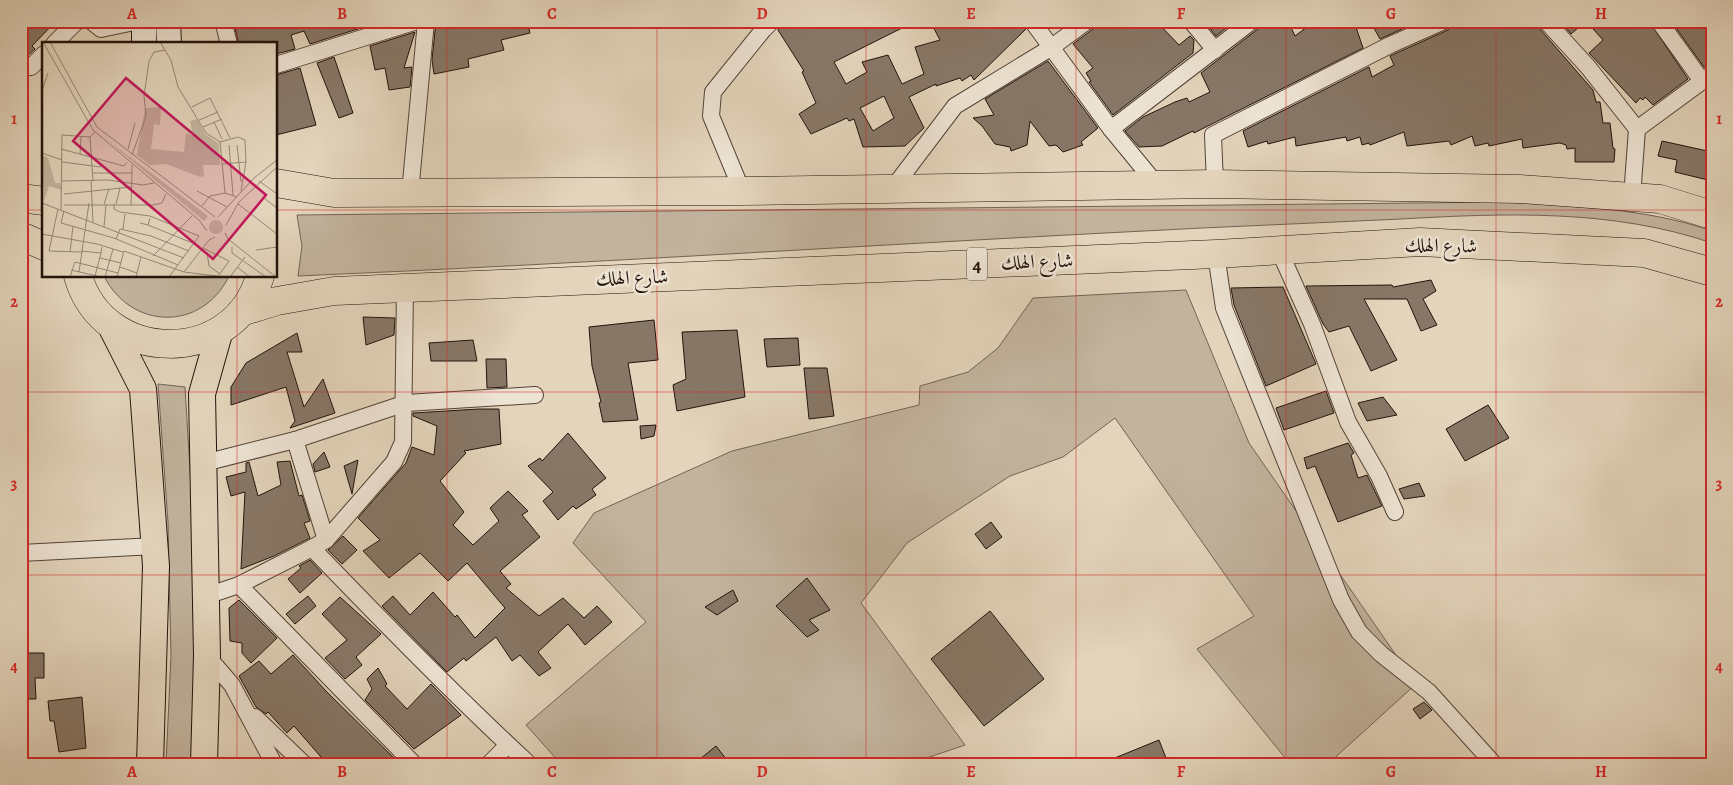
<svg xmlns="http://www.w3.org/2000/svg" width="1733" height="785" font-family="Alegreya,Amiri,serif">
<style>
.green{fill:#c2b39d;stroke:#726354}
.building{fill:#877767;stroke:#23130b;fill-rule:evenodd}
.lines{fill:none;stroke-linecap:round;stroke-linejoin:round}
.street-casing{stroke:#534337;stroke-width:18}
.secondary-casing{stroke:#23130b;stroke-width:26}
.primary-casing{stroke:#23130b;stroke-width:28}
.highway-casing{stroke:#23130b;stroke-width:29}
.street{stroke:#ede3d3;stroke-width:16}
.secondary{stroke:#ede3d3;stroke-width:24}
.primary{stroke:#e3d4bb;stroke-width:26}
.highway{stroke:#e3d4bb;stroke-width:28}
.grid{fill:none;stroke:#d62828;stroke-width:1;stroke-opacity:0.55}
.labels{text-anchor:middle;stroke-width:5;stroke-linejoin:round;paint-order:stroke}
.shield{fill:#ede3d3;stroke:#605147;stroke-width:1}
.shield-label{font-size:19px;font-weight:bold;fill:#23130b}
.street-label{font-size:20px;fill:#23130b;stroke:#ede3d3}
.inset-road{fill:none;stroke:#968775;stroke-width:1}
.view{fill:#c2185b;fill-opacity:0.15;stroke:#c2185b;stroke-width:2.5}
.inset-edge{fill:none;stroke:#23130b;stroke-width:2.5}
.neatline{fill:none;stroke:#d62828;stroke-width:2}
.grid-label{font-size:16px;text-anchor:middle;font-weight:bold;fill:#d62828}
</style>
<rect width="100%" height="100%" fill="#e3d4bb"/>
<filter id="stains"><feTurbulence type="fractalNoise" baseFrequency=".004" numOctaves="4"/><feColorMatrix values="0 0 0 0 .2 0 0 0 0 .09 0 0 0 0 .02 0 0 0 .5 -.17"/></filter>
<radialGradient id="worn" r=".72"><stop offset=".6" stop-color="#630" stop-opacity="0"/><stop offset="1" stop-color="#630" stop-opacity=".3"/></radialGradient>
<g class="green">
<path d="M1508,202C1577,207 1646,208 1712,231V243C1612,209 1506,213 1401,219C1335,222 1269,225 1202,228C901,243 600,263 298,276L302,246L297,215Z"/>
<path d="M104,276H229C202,332 131,330 104,276Z"/>
<path d="M1186,290L1249,443L1416,684L1328,764H1290L1197,649L1254,616L1115,418L1063,457L1010,476L907,543L861,603L965,745L909,764H561L526,725L646,622L573,543L594,513L732,451L919,405L920,386L968,372L998,348L1033,298Z"/>
<path d="M158,384L185,387L193,520L195,653L191,764H166L171,656L168,522Z"/>
</g>
<g class="building">
<path d="M21,21H56L32,46L35,49L26,57L21,58Z"/>
<path d="M233,21H383L310,44L304,31L291,35L295,49L276,54V44H239Z"/>
<path d="M436,21H442L443,23L462,21L463,27L493,21H527L530,33L501,40L504,50L468,59L469,67L434,74L432,60Z"/>
<path d="M782,21H916L834,62L846,84L867,72L862,62L888,55L902,84L924,74L915,47L940,40L930,21H1022L1026,29L974,80L971,75L962,81L960,78L936,86V84L909,97L924,128L905,146L863,147L854,119L849,121L847,118L811,134L799,114L816,103L802,72L804,71L778,30ZM884,96L894,118L873,131L860,108Z"/>
<path d="M1097,21H1156L1179,45L1190,36L1194,40L1193,53L1113,115L1089,82L1091,81L1086,73L1093,68L1073,44L1093,29Z"/>
<path d="M1204,21H1235L1216,36Z"/>
<path d="M1262,21H1288L1295,36L1315,21H1354L1363,48L1194,133L1193,131L1162,146L1139,147L1125,131L1143,117L1175,102L1187,98L1189,102L1210,92L1201,73L1258,29Z"/>
<path d="M1370,21H1419L1380,39Z"/>
<path d="M1454,21H1536L1539,28L1593,90L1596,102H1600L1603,123H1610L1613,148L1615,149L1614,162H1575V148L1567,149L1566,145L1560,143L1523,148L1522,139L1489,146L1488,143L1475,146L1472,136L1451,145L1449,141L1407,146L1404,132L1370,145L1369,143L1362,145L1360,137L1347,141L1346,137L1296,146L1295,137L1268,144L1267,141L1248,147L1243,131L1369,67L1372,77L1394,65L1390,56L1448,30Z"/>
<path d="M1560,21H1586L1571,34Z"/>
<path d="M1586,21H1649L1688,79L1653,105L1645,97L1643,100L1640,98L1636,103L1589,53L1603,40Z"/>
<path d="M1671,21H1712V64L1704,67Z"/>
<path d="M415,32L404,68L412,67L410,87L389,90L385,68L375,70L370,46Z"/>
<path d="M334,57L353,113L339,118L317,63Z"/>
<path d="M1048,61L1098,128L1081,142L1083,145L1063,152L1056,145L1049,146L1030,121L1027,145L1011,151L1010,147L995,144L982,126L973,118L994,115L985,99Z"/>
<path d="M300,68L316,125L276,135V75Z"/>
<path d="M1662,141L1712,152L1708,180L1675,172L1677,160L1658,156Z"/>
<path d="M1431,280L1436,291L1423,299L1437,325L1421,331L1407,299H1364L1397,360L1371,371L1349,326L1329,332L1323,324L1306,286L1392,285L1393,287Z"/>
<path d="M1283,287L1316,364L1266,386L1234,305L1231,288Z"/>
<path d="M363,317L395,318L394,335L366,345Z"/>
<path d="M654,320L658,360L628,363L638,420L603,422L599,403L601,402L592,366L589,327Z"/>
<path d="M737,330L745,397L677,411L673,385L686,379L682,332Z"/>
<path d="M297,333L302,352H287L304,407L323,379L335,413L290,428L295,421L286,387L231,405V387L246,363Z"/>
<path d="M798,338L800,365L767,367L764,339Z"/>
<path d="M473,340L477,361H431L429,343Z"/>
<path d="M486,359H506L507,387L487,388Z"/>
<path d="M804,368H827L834,416L809,419Z"/>
<path d="M1326,391L1334,413L1284,430L1276,408Z"/>
<path d="M1383,397L1397,415L1367,421L1358,403Z"/>
<path d="M1488,405L1509,438L1465,461L1446,429Z"/>
<path d="M479,409H499L501,444L464,451L466,453L440,481L464,512L453,525L473,545L499,521L490,508L508,491L528,511L522,515L540,537L500,571L511,584L506,588L539,616L563,598L584,618L597,606L612,622L585,645L568,624L538,652L551,668L539,676L520,655L512,661L496,637L466,661L464,658L447,672L382,606L393,596L410,615L433,592L455,617L457,615L475,638L505,608L467,563L448,581L420,553L389,578L363,551L380,540L358,518L406,463L412,447L434,455L437,426L413,416V413Z"/>
<path d="M656,425L654,436L641,439L640,426Z"/>
<path d="M568,433L606,478L592,489L596,495L576,509L573,506L558,520L543,501L553,492L528,466L540,458L542,461Z"/>
<path d="M1348,443L1354,453L1351,455L1358,478L1367,475L1382,506L1338,522L1315,466L1307,469L1304,458Z"/>
<path d="M324,452L330,467L315,472L313,464Z"/>
<path d="M358,460L352,494L344,466Z"/>
<path d="M290,461L299,496L302,495L310,521L304,523L310,538L274,556L241,569L245,492L231,496L226,477L246,472V463L249,462L258,496L281,485L277,462Z"/>
<path d="M1419,483L1425,496L1404,499L1399,489Z"/>
<path d="M991,522L1002,537L986,549L975,534Z"/>
<path d="M343,536L357,550L342,564L328,550Z"/>
<path d="M310,560L322,573L300,593L288,579L301,568L299,566Z"/>
<path d="M807,578L830,610L809,620L819,630L807,637L776,606Z"/>
<path d="M733,590L738,601L717,615L705,607Z"/>
<path d="M308,596L316,606L295,624L286,614Z"/>
<path d="M340,597L381,634L356,657L362,665L345,679L325,658L347,640L322,614Z"/>
<path d="M239,600L277,638L251,663L242,653V643L230,641L229,608Z"/>
<path d="M990,611L1044,679L984,726L931,659Z"/>
<path d="M21,653H44V678H35L36,699H21Z"/>
<path d="M293,655L326,691L400,764H327L294,726L287,733L268,712L266,714L256,707L239,676L259,661L271,674Z"/>
<path d="M378,668L387,684L385,686L407,709L431,684L461,715L414,749L365,700L372,689L367,679Z"/>
<path d="M82,697L86,748L59,752L54,721H50L48,701Z"/>
<path d="M1424,702L1432,710L1420,719L1413,709Z"/>
<path d="M1159,740L1166,758L1151,764L1149,758L1134,764H1100Z"/>
<path d="M716,746L730,764H694Z"/>
</g>
<g class="lines">
<g class="street-casing">
<g id="street">
<path d="M91,21L101,29L139,21"/>
<path d="M223,21L229,44"/>
<path d="M1032,21L1111,129"/>
<path d="M1191,21L1215,50"/>
<path d="M1546,21L1588,67L1637,129"/>
<path d="M1659,21L1702,81"/>
<path d="M54,44L77,21"/>
<path d="M276,65L417,21"/>
<path d="M21,68L31,67L44,54"/>
<path d="M1215,184L1213,135L1390,45L1444,21"/>
<path d="M1157,185L1111,129L1252,21"/>
<path d="M893,188L955,106L1052,47L1087,21"/>
<path d="M742,191L711,116L713,92L763,30L772,21"/>
<path d="M410,193L426,21"/>
<path d="M1632,197L1637,129L1712,74"/>
<path d="M1279,250L1312,324L1348,422L1379,476L1395,512"/>
<path d="M1216,254L1224,308L1341,600L1359,632L1381,654L1429,692L1494,764"/>
<path d="M295,440L326,540"/>
<path d="M204,463L295,440L406,403L535,395"/>
<path d="M312,548L326,540L394,462L403,442L405,287"/>
<path d="M21,553L155,546"/>
<path d="M239,585L414,764"/>
<path d="M206,596L239,585L312,548C383,622 454,695 529,764"/>
<path d="M207,656L232,685L274,764"/>
<path d="M255,717L304,764"/>
<path d="M489,764L508,745"/>
</g>
</g>
<g class="secondary-casing">
<g id="secondary">
<path d="M168,21L169,44"/>
<path d="M144,44V21"/>
</g>
</g>
<g class="primary-casing">
<g id="primary">
<path d="M111,326L143,389L156,566L150,764"/>
<path d="M204,764L207,656L202,394L220,330"/>
</g>
</g>
<g class="highway-casing">
<g id="highway">
<path d="M276,183L334,193L742,191L1215,184L1520,189L1660,199L1712,215"/>
<path d="M21,198L44,201"/>
<path d="M21,236L44,246"/>
<path d="M78,276C104,366 235,367 260,276"/>
<path d="M241,312L277,301L334,291L1216,254L1420,242L1644,253L1712,272"/>
</g>
</g>
<use href="#street" class="street"/>
<use href="#secondary" class="secondary"/>
<use href="#primary" class="primary"/>
<use href="#highway" class="highway"/>
</g>
<path class="grid" d="M237,21V44M447,21V764M657,21V764M866,21V764M1076,21V764M1286,21V764M1496,21V764M21,210H44M276,210H1712M237,276V764M21,392H1712M21,575H1712"/>
<g class="labels">
<rect class="shield" x="967" y="247.5" width="20" height="33" rx="4"/>
<g class="shield-label">
<text x="977" y="271">4</text>
</g>
<g class="street-label">
<text transform="translate(1441 245) rotate(1)" y="7">شارع الهلك</text>
<text transform="translate(1037 261) rotate(-2)" y="7">شارع الهلك</text>
<text transform="translate(632 277) rotate(-2)" y="7">شارع الهلك</text>
</g>
</g>
<g transform="translate(42 42)">
<rect width="235" height="235" fill="#e3d4bb"/>
<path d="M119,65L118,83L112,82L109,107L142,110L144,91L151,94L148,79L155,77L163,92L177,102L178,123H161L162,134L158,135L124,122L108,123L95,113L103,66ZM64,97L166,174L162,179ZM0,113L6,116L13,141H18L20,148L7,144L2,159ZM167 185a7 7 0 1 1 14 0a7 7 0 1 1-14 0Z" fill="#c2b39d"/>
<path class="inset-road" d="M1,0L51,88L157,178L165,189M8,0L55,85L173,175M118,0L129,18L136,45L164,91L178,100L183,151L195,155M0,49L6,31M150,65L168,56L188,96M157,78L176,70M172,80L180,97M161,85L180,77M48,95L51,139M178,100L196,95L203,98L204,120L199,149M187,103L191,153M195,103L199,140M19,107L82,124L85,120M86,107L93,81M0,111L20,118M38,112L39,95M90,113L104,74L102,54L107,19L112,10L123,8M20,120L59,125M180,122L204,120M50,131H90V123M19,139L66,138L101,143L112,141M49,139L51,180M217,139L235,152M155,149L185,165M22,152L89,145M223,157L235,166M0,161L142,216M62,162L67,147M72,162V167L78,170L108,174L157,194L127,235M74,162L78,146M196,162L235,192M22,163H111L120,161L124,152M89,163L90,131M160,164L168,154L183,151M16,167L7,209L39,210M19,168L20,93L48,95L53,90M22,169L19,181L72,196L136,223M176,175L212,136L235,118M98,181L106,183L108,176M106,183L153,202M184,183L197,160L235,125M62,185L64,162M81,187L83,172M183,191L186,197L234,235M0,192L55,202L81,210M74,197L78,187L109,194L147,209M190,205V211L224,235M161,206L187,219L177,233M214,208L235,205M39,209L59,211L60,205M28,210L31,184M165,210L167,224L178,232M111,214L150,174M58,216L79,221M78,225L95,231M195,225L208,235M29,228L59,235M37,230L47,161M142,230L183,235M53,234L59,211M28,235L33,220L76,231M63,235L71,207M75,235L82,209L142,230L167,198L173,195M94,235L99,215M188,235L203,215"/>
<path class="view" d="M84,36L224,153L171,217L31,99Z"/>
<rect width="235" height="235" class="inset-edge"/>
</g>
<rect width="1733" height="785" fill="none" stroke="#e3d4bb" stroke-width="55"/>
<rect x="28" y="28" width="1678" height="730" class="neatline"/>
<g class="grid-label">
<text x="132" y="19">A</text>
<text x="342" y="19">B</text>
<text x="552" y="19">C</text>
<text x="762" y="19">D</text>
<text x="971" y="19">E</text>
<text x="1181" y="19">F</text>
<text x="1391" y="19">G</text>
<text x="1601" y="19">H</text>
<text x="14" y="124">1</text>
<text x="1719" y="124">1</text>
<text x="14" y="307">2</text>
<text x="1719" y="307">2</text>
<text x="14" y="489">3</text>
<text x="1719" y="489">3</text>
<text x="14" y="672">4</text>
<text x="1719" y="672">4</text>
<text x="132" y="777">A</text>
<text x="342" y="777">B</text>
<text x="552" y="777">C</text>
<text x="762" y="777">D</text>
<text x="971" y="777">E</text>
<text x="1181" y="777">F</text>
<text x="1391" y="777">G</text>
<text x="1601" y="777">H</text>
</g>
<rect width="100%" height="100%" filter="url(#stains)"/>
<rect width="100%" height="100%" fill="url(#worn)"/>
</svg>
